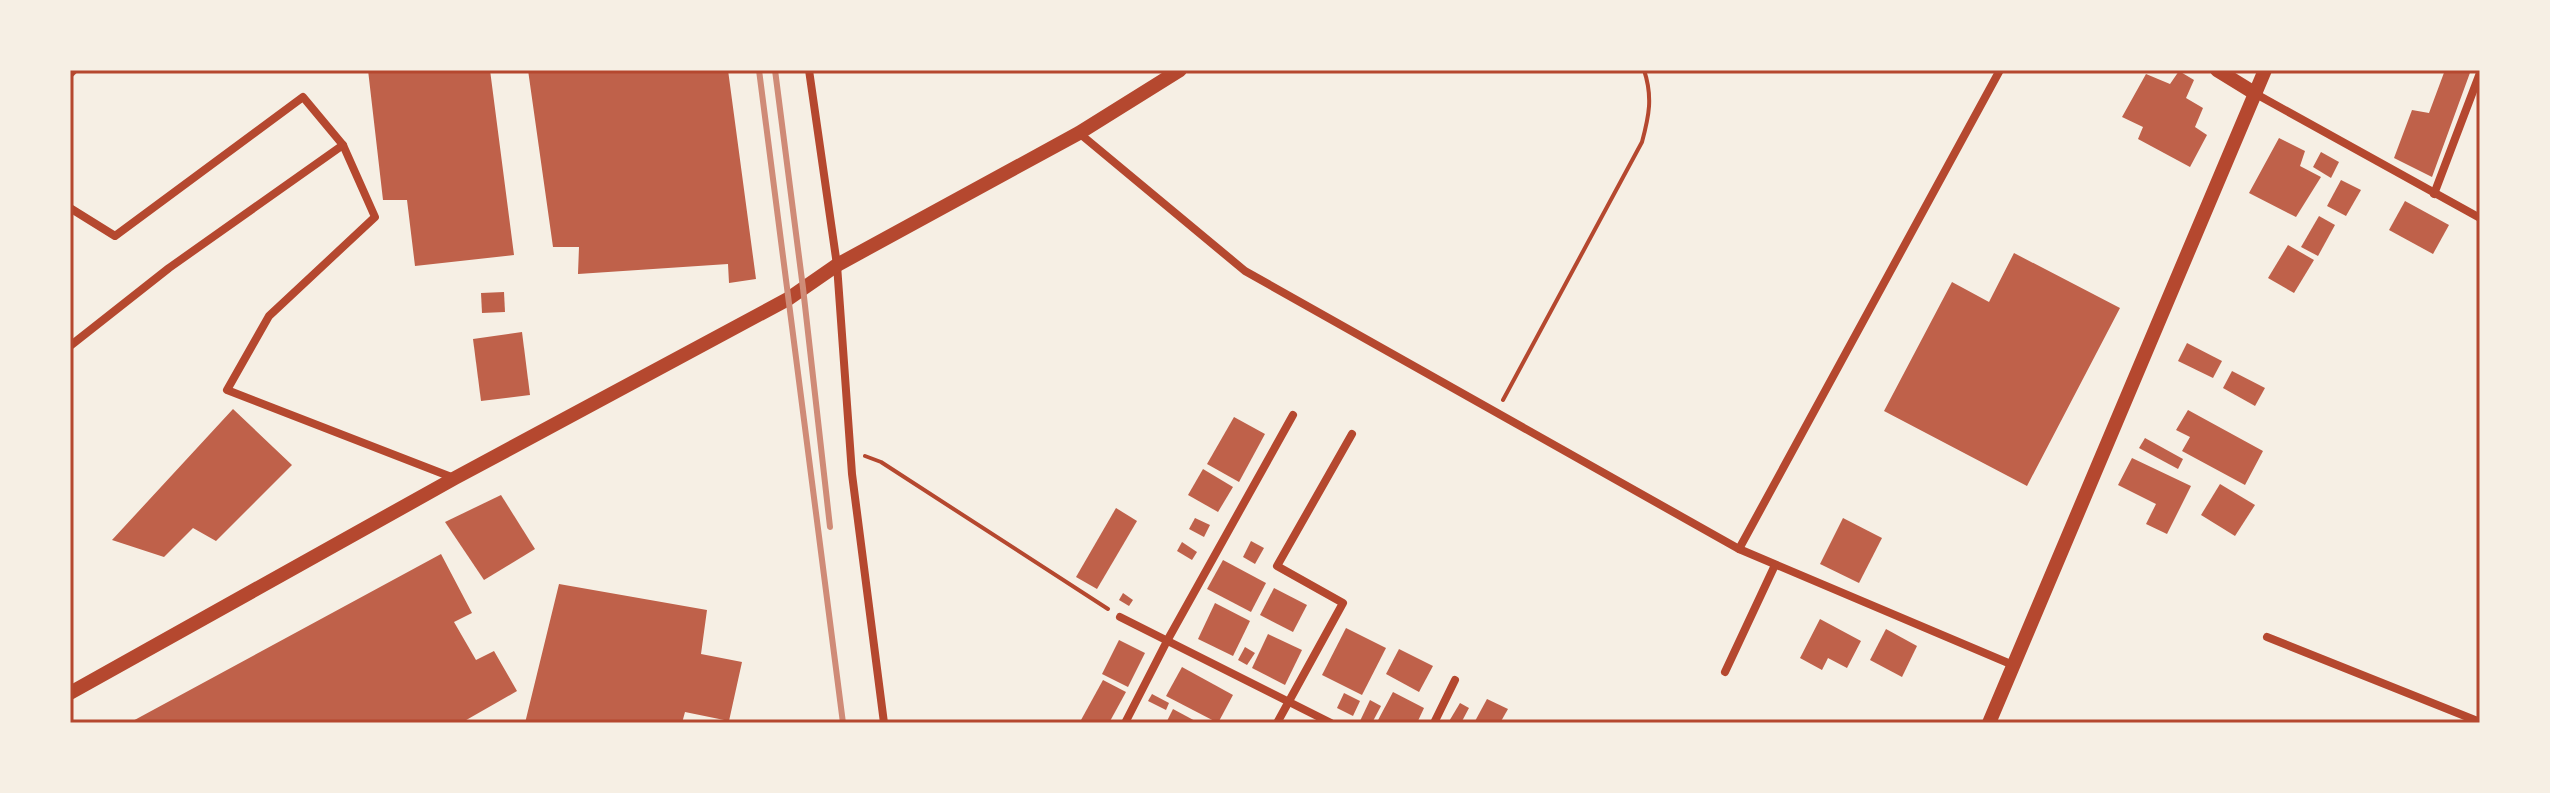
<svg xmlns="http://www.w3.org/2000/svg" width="2550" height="793" font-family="'Archivo Narrow',sans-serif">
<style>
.building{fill:#bf614a}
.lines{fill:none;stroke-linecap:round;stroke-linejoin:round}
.path{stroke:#b5482f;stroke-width:4}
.minor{stroke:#b5482f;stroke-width:8}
.tertiary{stroke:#b5482f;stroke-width:14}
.rail{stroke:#cf8b77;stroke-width:6}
.neatline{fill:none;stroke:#b5482f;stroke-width:3}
</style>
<rect width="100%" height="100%" fill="#f6efe4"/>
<g class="building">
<path d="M368,70H490L514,255L415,266L407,200H383Z"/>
<path d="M528,70H728L756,279L729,283L728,264L578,274L579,247H553Z"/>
<path d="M2445,70H2471L2432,177L2394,158L2412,110L2429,113Z"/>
<path d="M2179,71L2194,80L2186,98L2203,108L2195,127L2207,135L2190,167L2138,139L2143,127L2122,117L2146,74L2170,84Z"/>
<path d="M2279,138L2305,151L2300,166L2321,177L2296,217L2249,193Z"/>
<path d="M2321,152L2339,162L2331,178L2313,167Z"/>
<path d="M2341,180L2361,190L2346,216L2327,206Z"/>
<path d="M2405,201L2449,225L2433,254L2389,230Z"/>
<path d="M2319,216L2335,225L2318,256L2301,247Z"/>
<path d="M2288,245L2314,260L2294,293L2268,278Z"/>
<path d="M2014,253L2120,308L2027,486L1884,411L1952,282L1989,302Z"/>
<path d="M504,292L505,312L482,313L481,293Z"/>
<path d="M522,332L530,395L481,401L473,339Z"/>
<path d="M2187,343L2222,361L2213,378L2178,361Z"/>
<path d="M2232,371L2265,388L2255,406L2223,388Z"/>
<path d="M233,409L292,465L216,541L193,528L164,557L112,540Z"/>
<path d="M2188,410L2263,451L2245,485L2182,451L2190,437L2176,430Z"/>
<path d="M1234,417L1265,434L1239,482L1207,464Z"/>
<path d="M2145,438L2183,459L2178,469L2139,448Z"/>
<path d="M2132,458L2191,486L2167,534L2146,524L2156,504L2118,485Z"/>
<path d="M1203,469L1233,487L1218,512L1188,495Z"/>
<path d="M2220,484L2255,505L2235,536L2201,515Z"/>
<path d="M501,495L535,549L484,580L445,522Z"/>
<path d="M1116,508L1137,521L1097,589L1076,577Z"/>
<path d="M1195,518L1210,525L1204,537L1189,529Z"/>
<path d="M1843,518L1882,538L1859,583L1820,564Z"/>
<path d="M1251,541L1264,548L1255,564L1243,557Z"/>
<path d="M1182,542L1197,552L1192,560L1177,551Z"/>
<path d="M441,554L472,613L454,622L476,660L494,651L517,691L461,723H129Z"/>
<path d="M1223,560L1266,583L1251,612L1207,589Z"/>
<path d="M559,584L707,610L701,654L742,662L729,721L685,712L682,723H525Z"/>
<path d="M1274,588L1307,605L1293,632L1260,615Z"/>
<path d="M1123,593L1133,600L1129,606L1119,600Z"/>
<path d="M1215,603L1250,621L1233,656L1198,639Z"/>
<path d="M1820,619L1861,641L1847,668L1828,658L1822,670L1800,658Z"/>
<path d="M1346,628L1386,648L1362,695L1322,675Z"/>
<path d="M1886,629L1917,646L1902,677L1870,660Z"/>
<path d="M1268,634L1302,650L1285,685L1252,668Z"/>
<path d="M1119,640L1145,653L1128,687L1102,674Z"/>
<path d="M1245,647L1255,653L1247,665L1238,660Z"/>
<path d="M1399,649L1433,666L1419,692L1386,674Z"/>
<path d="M1182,667L1233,695L1218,723L1166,696Z"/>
<path d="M1103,680L1126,692L1109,723H1087L1081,720Z"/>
<path d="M1393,692L1424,708L1417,723L1377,722Z"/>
<path d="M1344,693L1360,701L1353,716L1337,708Z"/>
<path d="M1152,694L1169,703L1166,710L1148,701Z"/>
<path d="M1487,699L1508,709L1500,723H1474Z"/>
<path d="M1370,700L1381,706L1372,723H1363L1360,721Z"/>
<path d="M1460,703L1469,708L1461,723H1448Z"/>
<path d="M1173,709L1199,723H1166Z"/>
</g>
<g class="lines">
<g class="path">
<path d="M1503,400L1642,142C1649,116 1653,97 1644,70"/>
<path d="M865,456L881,462L1108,609"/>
<path d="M899,723H913"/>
</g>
<g class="minor">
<path d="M809,70L837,265L852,474L884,723"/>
<path d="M70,74L74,70"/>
<path d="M2256,94L2480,218"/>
<path d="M1079,133L1245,271L1739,549L2013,665"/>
<path d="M2434,194L2480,73"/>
<path d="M70,208L115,236L303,97L343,145L375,217L269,316L227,390L454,478"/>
<path d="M70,346L169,268L343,145"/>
<path d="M1739,549L2000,70"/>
<path d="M1120,617L1331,723"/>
<path d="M2267,637L2480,722"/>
<path d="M1725,672L1775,565"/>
<path d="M1125,723L1167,641L1293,415"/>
<path d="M1277,723L1343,603L1277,566L1352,434"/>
<path d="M1434,723L1455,680"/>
</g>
<g class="tertiary">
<path d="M2217,70L2256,94"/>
<path d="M70,693L455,478L788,299L837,265L1079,133L1180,70"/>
<path d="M1989,723L2265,70"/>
</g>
<g class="rail">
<path d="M759,70L843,723"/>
<path d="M775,70L803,288L830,527"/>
</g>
</g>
<rect width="2550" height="793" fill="none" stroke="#f6efe4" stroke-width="144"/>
<rect x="72" y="72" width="2406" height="649" class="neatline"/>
</svg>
